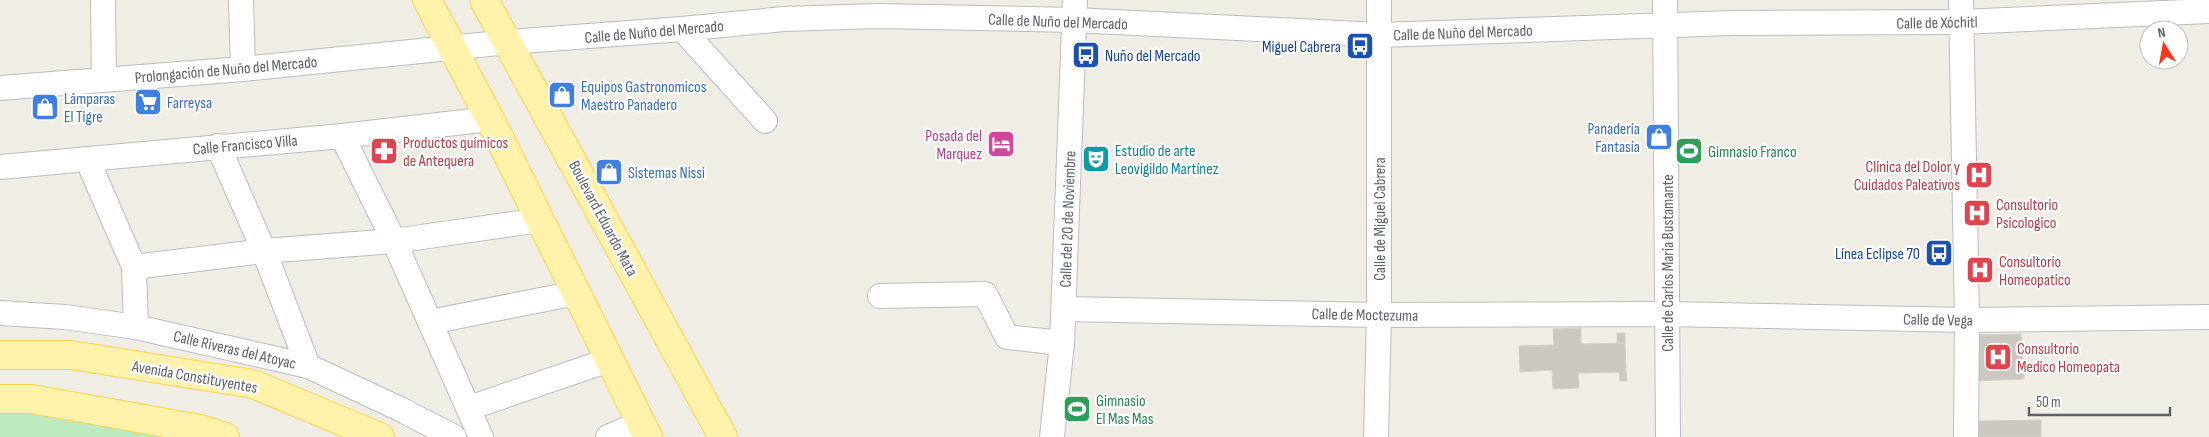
<svg xmlns="http://www.w3.org/2000/svg" width="2209" height="437" font-family="'Sofia Sans Condensed',sans-serif">
<style>
.green{fill:#beeabf}
.building{fill:#ccc8c1;stroke:#d6d0c2}
.lines{fill:none;stroke-linecap:round;stroke-linejoin:round}
.minor-casing{stroke:#b9bcc2;stroke-width:26}
.major-casing{stroke:#ffd14f;stroke-width:30}
.minor{stroke:#fff;stroke-width:24}
.major{stroke:#fff3ab;stroke-width:28}
.labels{text-anchor:middle;stroke-width:4.5;stroke-linejoin:round;paint-order:stroke}
.street-label{font-size:16px;fill:#5c6167;stroke:#fff}
.transit-label{font-size:16px;fill:#164399;stroke:#fff;text-anchor:end}
.shop-label{font-size:16px;fill:#366cbe;stroke:#fff;text-anchor:start}
.hotel-label{font-size:16px;fill:#b23c85;stroke:#fff;text-anchor:end}
.health-label{font-size:16px;fill:#be3a42;stroke:#fff;text-anchor:start}
.culture-label{font-size:16px;fill:#0d838f;stroke:#fff;text-anchor:start}
.leisure-label{font-size:16px;fill:#27864d;stroke:#fff;text-anchor:start}
</style>
<rect width="100%" height="100%" fill="#f0eee4"/>
<path class="green" d="M0,399L221,437H0Z"/>
<g class="building">
<path d="M1581,328V344L1625,343L1626,372L1578,373L1579,388L1553,389L1552,370L1520,372L1519,346L1554,345L1553,329Z"/>
<rect x="1617" y="333" width="8" height="10"/>
<path d="M2021,334L2024,379L1972,381L1974,335Z"/>
<path d="M1619,372H1626L1627,381H1620Z"/>
<path d="M2041,420V437H1973V421Z"/>
</g>
<g class="lines">
<g class="minor-casing">
<g id="minor">
<path d="M103,0L104,79"/>
<path d="M241,0L243,69"/>
<path d="M1665,0L1668,437"/>
<path d="M1961,0L1967,320L1966,437"/>
<path d="M682,29L765,121"/>
<path d="M0,88L243,69L509,42L682,29L784,19L878,16L1074,20L1379,35L1732,23L1960,22L2209,11"/>
<path d="M342,136L394,241L481,437"/>
<path d="M218,146L264,251L308,366"/>
<path d="M87,159L134,267L136,327"/>
<path d="M0,167L342,136L490,119"/>
<path d="M134,267L264,251L394,241L540,220"/>
<path d="M880,296L985,294L1007,337L1062,343"/>
<path d="M1064,309L1379,315L1667,314L1967,320L2209,317"/>
<path d="M0,313L65,317L136,327L308,366L400,409L454,437"/>
<path d="M430,322L576,293"/>
<path d="M469,408L609,360"/>
<path d="M608,437L640,423"/>
<path d="M1052,437L1062,343L1075,0"/>
<path d="M1376,437L1379,315V0"/>
</g>
</g>
<g class="major-casing">
<g id="major">
<path d="M427,0L490,119L648,437"/>
<path d="M484,0L723,437"/>
<path d="M0,355H71L253,384L380,437"/>
<path d="M0,399H32L200,429L225,437"/>
</g>
</g>
<use href="#minor" class="minor"/>
<use href="#major" class="major"/>
</g>
<defs>
<g id="bus-square" transform="scale(1.4375)"><rect x="-9" y="-9" width="18" height="18" rx="4" fill="#1a4fb4" stroke="#fff"/><path d="M-5-6H5V4H4V6H2V4H-2V6H-4V4H-5ZM-3.5-4V0h7V-4ZM-3.5 1.2v1.5H-2V1.2ZM2 1.2v1.5H3.5V1.2Z" fill="#fff"/></g>
<g id="shop-square" transform="scale(1.4375)"><rect x="-9" y="-9" width="18" height="18" rx="4" fill="#3f7fe0" stroke="#fff"/><path d="M-5-2.5h2.3a2.7 3.5 0 0 1 5.4 0H5L5.5 6h-11ZM-1.5-2.5h3a1.5 2.3 0 0 0-3 0Z" fill="#fff"/></g>
<g id="supermarket-square" transform="scale(1.4375)"><rect x="-9" y="-9" width="18" height="18" rx="4" fill="#3f7fe0" stroke="#fff"/><path d="M-6-5.5h2.5l.6 2H6L4.5 2H-2.5L-4.4-4H-6ZM-1.5 3.2a1.3 1.3 0 1 0 .1 0ZM3 3.2a1.3 1.3 0 1 0 .1 0Z" fill="#fff"/></g>
<g id="hotel-square" transform="scale(1.4375)"><rect x="-9" y="-9" width="18" height="18" rx="4" fill="#d1479c" stroke="#fff"/><path d="M-6-4.5h1.5V1H6V5H4.5V3h-9V5H-6ZM-4 0a1.8 1.8 0 1 1 3.6 0ZM.5 0V-2.5h3Q6-2.5 6 0Z" fill="#fff"/></g>
<g id="pharmacy-square" transform="scale(1.4375)"><rect x="-9" y="-9" width="18" height="18" rx="4" fill="#e0444e" stroke="#fff"/><path d="M-2-6h4v4h4v4h-4v4h-4v-4h-4v-4h4Z" fill="#fff"/></g>
<g id="stadium-square" transform="scale(1.4375)"><rect x="-9" y="-9" width="18" height="18" rx="4" fill="#2e9e5b" stroke="#fff"/><path d="M0-5a6.5 5 0 1 0 0 10a6.5 5 0 1 0 0-10ZM-3.5-1.8h7v3.6h-7Z" fill="#fff"/></g>
<g id="theatre-square" transform="scale(1.4375)"><rect x="-9" y="-9" width="18" height="18" rx="4" fill="#0f9aa8" stroke="#fff"/><path d="M-5-5.5Q0-4 5-5.5V0Q5 5 0 6Q-5 5-5 0ZM-3.3-2.5H-1v1.5H-3.3ZM1-2.5H3.3v1.5H1ZM-2.8 1Q0 5.5 2.8 1Z" fill="#fff"/></g>
<g id="hospital-square" transform="scale(1.4375)"><rect x="-9" y="-9" width="18" height="18" rx="4" fill="#e0444e" stroke="#fff"/><path d="M-5-5h3v3.5h4V-5h3V5h-3V1.5h-4V5h-3Z" fill="#fff"/></g>
</defs>
<g fill-rule="evenodd">
<use href="#bus-square" x="1360" y="46"/>
<use href="#bus-square" x="1086" y="55"/>
<use href="#shop-square" x="562" y="95"/>
<use href="#supermarket-square" x="148" y="102"/>
<use href="#shop-square" x="45" y="107"/>
<use href="#shop-square" x="1659" y="137"/>
<use href="#hotel-square" x="1001" y="144"/>
<use href="#pharmacy-square" x="384" y="151"/>
<use href="#stadium-square" x="1689" y="151"/>
<use href="#theatre-square" x="1096" y="159"/>
<use href="#shop-square" x="609" y="172"/>
<use href="#hospital-square" x="1979" y="175"/>
<use href="#hospital-square" x="1977" y="213"/>
<use href="#bus-square" x="1939" y="253"/>
<use href="#hospital-square" x="1980" y="270"/>
<use href="#hospital-square" x="1998" y="357"/>
<use href="#stadium-square" x="1077" y="409"/>
</g>
<g class="labels">
<g class="street-label">
<text transform="translate(1058 21) rotate(2)" y="6">Calle de Nuño del Mercado</text>
<text transform="translate(1937 22) rotate(-1)" y="6">Calle de Xóchitl</text>
<text transform="translate(654 31) rotate(-5)" y="6">Calle de Nuño del Mercado</text>
<text transform="translate(1463 32) rotate(-2)" y="6">Calle de Nuño del Mercado</text>
<text transform="translate(226 69) rotate(-5)" y="6">Prolongación de Nuño del Mercado</text>
<text transform="translate(245 144) rotate(-5)" y="6">Calle Francisco Villa</text>
<text transform="translate(604 218) rotate(62)" y="6">Boulevard Eduardo Mata</text>
<text transform="translate(1067 219) rotate(-88)" y="6">Calle del 20 de Noviembre</text>
<text transform="translate(1379 219) rotate(-90)" y="6">Calle de Miguel Cabrera</text>
<text transform="translate(1667 263) rotate(-90)" y="6">Calle de Carlos María Bustamante</text>
<text transform="translate(1365 314) rotate(1)" y="6">Calle de Moctezuma</text>
<text transform="translate(1938 319) rotate(1)" y="6">Calle de Vega</text>
<text transform="translate(235 349) rotate(13)" y="6">Calle Riveras del Atoyac</text>
<text transform="translate(195 376) rotate(10)" y="6">Avenida Constituyentes</text>
</g>
<g class="transit-label">
<text x="1341" y="52">Miguel Cabrera</text>
<text x="1105" y="61" text-anchor="start">Nuño del Mercado</text>
<text x="1920" y="259">Línea Eclipse 70</text>
</g>
<g class="shop-label">
<text x="581" y="92">Equipos Gastronomicos<tspan x="581" dy="18">Maestro Panadero</tspan></text>
<text x="64" y="104">Lámparas<tspan x="64" dy="18">El Tigre</tspan></text>
<text x="167" y="108">Farreysa</text>
<text x="1640" y="134" text-anchor="end">Panadería<tspan x="1640" dy="18">Fantasía</tspan></text>
<text x="628" y="178">Sistemas Nissi</text>
</g>
<g class="hotel-label">
<text x="982" y="141">Posada del<tspan x="982" dy="18">Marquez</tspan></text>
</g>
<g class="health-label">
<text x="403" y="148">Productos químicos<tspan x="403" dy="18">de Antequera</tspan></text>
<text x="1960" y="172" text-anchor="end">Clínica del Dolor y<tspan x="1960" dy="18">Cuidados Paleativos</tspan></text>
<text x="1996" y="210">Consultorio<tspan x="1996" dy="18">Psicologico</tspan></text>
<text x="1999" y="267">Consultorio<tspan x="1999" dy="18">Homeopatico</tspan></text>
<text x="2017" y="354">Consultorio<tspan x="2017" dy="18">Medico Homeopata</tspan></text>
</g>
<g class="culture-label">
<text x="1115" y="156">Estudio de arte<tspan x="1115" dy="18">Leovigildo Martínez</tspan></text>
</g>
<g class="leisure-label">
<text x="1708" y="157">Gimnasio Franco</text>
<text x="1096" y="406">Gimnasio<tspan x="1096" dy="18">El Mas Mas</tspan></text>
</g>
</g>
<g transform="translate(2164 45) rotate(349)"><circle r="24" fill="#ffffff" stroke="#bec0c2"/>
<path d="M0-4L9 19L0 12L-9 19Z" fill="#fc351f"/>
<text y="-8" font-size="14" font-weight="bold" text-anchor="middle" fill="#5c6167">N</text>
</g>
<path d="M2029 407v8h141v-8" fill="none" stroke="#5c6167" stroke-width="2.5"/>
<text x="2036" y="407" font-size="15" fill="#5c6167" stroke="#ffffff" stroke-width="4" paint-order="stroke">50 m</text>
</svg>
